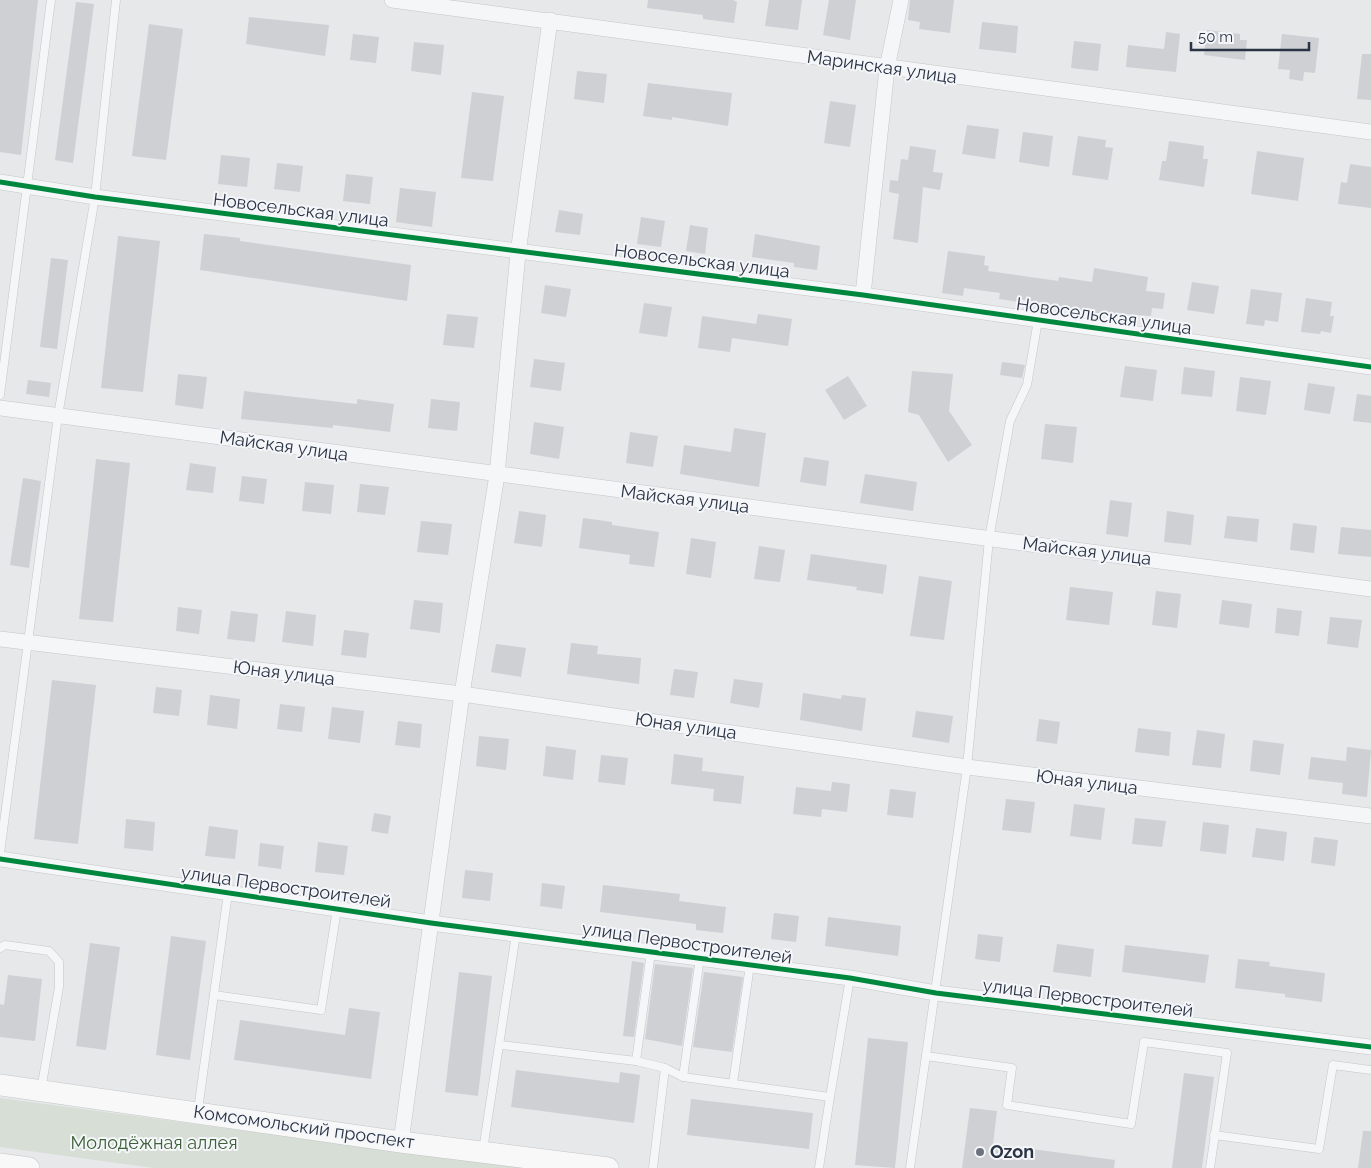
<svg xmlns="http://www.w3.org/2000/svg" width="1371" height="1168" font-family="Raleway,sans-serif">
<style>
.green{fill:#d6ded6}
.building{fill:#ced0d3}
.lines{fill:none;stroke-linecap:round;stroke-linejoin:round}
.lane-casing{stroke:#c4c6c8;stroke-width:9}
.street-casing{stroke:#c4c6c8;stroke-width:16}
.secondary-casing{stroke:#c4c6c8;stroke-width:22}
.lane{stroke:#f5f6f7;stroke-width:8}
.street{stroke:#f5f6f7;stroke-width:15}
.secondary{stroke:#f8f8f8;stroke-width:21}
.cycleway-casing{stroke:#f4f6f9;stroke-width:8}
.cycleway{stroke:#00873e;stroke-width:5}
.poi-dot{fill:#6c737f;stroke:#f4f6f9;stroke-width:2}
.labels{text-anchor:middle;stroke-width:4;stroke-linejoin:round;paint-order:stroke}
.street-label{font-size:18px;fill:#2b3445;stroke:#f4f6f9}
.park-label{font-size:18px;fill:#3f6138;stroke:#f4f6f9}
.poi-label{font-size:18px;font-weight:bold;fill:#2b3445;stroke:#f4f6f9;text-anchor:start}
</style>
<rect width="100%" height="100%" fill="#e6e8ea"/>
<path class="green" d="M0,1098L525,1168H154L0,1147Z"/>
<g class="building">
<path d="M0,0H38L21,155L0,152Z"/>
<path d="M648,0H733L737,2L734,23L703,19V15L647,8Z"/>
<path d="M769,0H802L798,30L765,26Z"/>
<path d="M829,0H856L850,40L823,35Z"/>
<path d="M910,0H954L950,33L919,29L920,22L908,20Z"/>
<path d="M76,2L94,4L73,163L55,160Z"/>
<path d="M249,17L329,25L325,56L246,44Z"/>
<path d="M982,22L1018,26L1016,53L979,49Z"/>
<path d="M149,24L183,29L166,160L132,156Z"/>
<path d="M1207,30L1240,34V40H1247L1245,60L1204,55Z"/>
<path d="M1166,32L1180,34L1176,72L1126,67L1128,45L1164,49Z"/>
<path d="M353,34L379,37L376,63L350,60Z"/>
<path d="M1282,34L1319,38L1315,73L1304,72L1303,81L1289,79L1290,70L1278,69Z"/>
<path d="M1074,41L1101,44L1098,71L1071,68Z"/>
<path d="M414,42L444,45L441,75L411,71Z"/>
<path d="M1362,54H1371V100L1357,99Z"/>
<path d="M577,71L607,74L604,103L574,99Z"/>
<path d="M648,83L732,93L728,126L672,117V120L643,116Z"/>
<path d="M472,92L504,96L493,181L461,178Z"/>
<path d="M830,101L856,105L850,147L824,143Z"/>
<path d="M967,125L999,129L995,159L962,154Z"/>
<path d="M1023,132L1053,136L1049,167L1019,162Z"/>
<path d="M1078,136L1106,140L1105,147L1113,148L1108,180L1072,175Z"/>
<path d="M1169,141L1204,146L1203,159H1208L1204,187L1159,180L1162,161H1166Z"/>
<path d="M910,146L936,150L933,172L943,173L940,190L923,187L918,243L893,239L899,194L889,192L890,180L898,181L901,159L908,160Z"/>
<path d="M1257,151L1304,158L1298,201L1251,194Z"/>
<path d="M221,155L250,158L247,187L218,184Z"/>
<path d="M277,163L303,166L300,192L274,189Z"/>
<path d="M1350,164L1371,167V208L1338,204L1341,182L1347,183Z"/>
<path d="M346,174L373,177L370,204L343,201Z"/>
<path d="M400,188L436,192L432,227L396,222Z"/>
<path d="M559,210L583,214L580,235L555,232Z"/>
<path d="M641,217L665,221L661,247L637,244Z"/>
<path d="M690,225L708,228L705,254L686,251Z"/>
<path d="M204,234L240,238V241L411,265L407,301L200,270Z"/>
<path d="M755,234L820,246L817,270L794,267V263L752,257Z"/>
<path d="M118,236L160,241L143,392L101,388Z"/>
<path d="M948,251L985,256L984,265L989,266L988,271L1058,281L1059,277L1092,282L1094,268L1148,277L1146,291L1165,293L1163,309L1152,308L1151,316L1107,313V315L1020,299V302L999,299L1000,293L964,288L963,296L942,293Z"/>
<path d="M51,258L68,260L57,349L40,347Z"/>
<path d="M1192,282L1219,286L1214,314L1187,310Z"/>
<path d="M545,285L571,289L566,317L541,313Z"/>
<path d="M1251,289L1282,293L1278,322L1265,320L1264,326L1246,324Z"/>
<path d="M1306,298L1332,302L1330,316H1334L1331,333L1321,331L1320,334L1301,332Z"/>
<path d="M644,303L672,307L667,337L639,333Z"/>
<path d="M447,314L478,317L474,348L443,345Z"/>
<path d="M758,314L792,319L788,346L732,338L730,352L698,348L702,316L756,324Z"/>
<path d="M534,359L565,363L561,391L530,387Z"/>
<path d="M1002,362L1025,365L1022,378L1000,375Z"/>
<path d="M1125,366L1157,370L1153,401L1120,397Z"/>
<path d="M1184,367L1215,371L1212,397L1181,394Z"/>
<path d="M912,371L953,374L949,411L972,445L948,462L919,415L908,412Z"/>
<path d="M178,374L207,377L203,409L175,405Z"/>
<path d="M848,376L867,406L844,420L825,390Z"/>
<path d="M1240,377L1271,381L1266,415L1236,411Z"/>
<path d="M28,380L51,383L49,397L26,394Z"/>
<path d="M1308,383L1335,387L1330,414L1304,410Z"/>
<path d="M244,391L357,404V399L394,404L390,432L333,425V428L241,419Z"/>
<path d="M1357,394L1371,396V423L1353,421Z"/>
<path d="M431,399L460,402L457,431L428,428Z"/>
<path d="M534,422L564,427L559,459L530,454Z"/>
<path d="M1045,424L1077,427L1073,463L1041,459Z"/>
<path d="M734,428L766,433L759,487L680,474L684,445L731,452Z"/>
<path d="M630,432L658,436L653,467L626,463Z"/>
<path d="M804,457L829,461L826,486L800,482Z"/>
<path d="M96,459L130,463L113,622L79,619Z"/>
<path d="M190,463L216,467L213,493L186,490Z"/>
<path d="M865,474L917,482L913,511L860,503Z"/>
<path d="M242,476L267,479L264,504L239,501Z"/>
<path d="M23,478L41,481L29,568L10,565Z"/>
<path d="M305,482L334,485L331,514L302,511Z"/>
<path d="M360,484L389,487L385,515L357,512Z"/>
<path d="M1110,500L1132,503L1128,537L1106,534Z"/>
<path d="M519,511L546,515L542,547L514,543Z"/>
<path d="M1167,511L1194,515L1191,545L1164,542Z"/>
<path d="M1227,516L1259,519L1257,542L1224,538Z"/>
<path d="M583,518L612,522V525L659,532L654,567L629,564L630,555L579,548Z"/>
<path d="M421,521L452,524L448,555L417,552Z"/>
<path d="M1293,523L1317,526L1314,553L1290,550Z"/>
<path d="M1341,527L1371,530V557L1338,554Z"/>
<path d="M691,538L716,542L711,578L686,574Z"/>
<path d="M759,546L785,550L780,582L754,579Z"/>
<path d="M811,554L887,565L883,594L856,590L857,587L807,580Z"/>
<path d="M919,576L952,581L944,640L910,636Z"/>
<path d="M1070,587L1113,592L1109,625L1066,620Z"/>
<path d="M1156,591L1181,594L1177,628L1152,625Z"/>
<path d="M414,600L443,603L440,633L410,629Z"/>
<path d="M1222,600L1252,604L1249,628L1219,624Z"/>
<path d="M178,607L202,610L199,634L176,631Z"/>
<path d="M1277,608L1302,611L1299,636L1275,633Z"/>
<path d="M231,611L258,614L255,642L227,639Z"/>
<path d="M286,611L316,615L313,646L282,642Z"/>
<path d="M1330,617L1362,620L1358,648L1327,644Z"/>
<path d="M344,630L369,633L366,658L341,655Z"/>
<path d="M571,643L598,646L597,654L641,658L639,684L567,674Z"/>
<path d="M496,644L526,648L521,677L491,672Z"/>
<path d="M674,669L698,672L694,698L670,695Z"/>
<path d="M734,679L763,683L759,708L730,703Z"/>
<path d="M52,680L96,685L78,844L34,839Z"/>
<path d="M156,687L182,690L179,716L153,713Z"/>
<path d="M803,693L841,699L842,695L866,698L862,731L800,720Z"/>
<path d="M210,695L240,699L237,729L207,725Z"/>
<path d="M280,704L305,707L302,732L277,729Z"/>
<path d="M332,707L364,711L360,743L328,739Z"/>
<path d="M916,711L953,716L949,743L912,737Z"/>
<path d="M1039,719L1060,722L1057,744L1036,741Z"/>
<path d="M398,721L422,724L420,748L395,745Z"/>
<path d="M1138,728L1171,732L1169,756L1135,752Z"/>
<path d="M1197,730L1225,734L1221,768L1192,765Z"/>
<path d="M479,736L509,739L506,770L476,766Z"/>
<path d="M1253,740L1284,744L1280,775L1250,771Z"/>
<path d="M546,746L576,750L573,780L543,776Z"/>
<path d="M1347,747L1371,750L1367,797L1342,794L1343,783L1308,779L1311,757L1346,761Z"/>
<path d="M674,754L703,758L702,771L744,776L741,804L713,801L714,789L671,784Z"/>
<path d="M601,755L628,758L625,785L598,782Z"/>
<path d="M832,782L850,784L847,812L822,809L821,817L793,814L796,787L831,791Z"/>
<path d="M890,789L916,792L913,818L887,815Z"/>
<path d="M1006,799L1035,802L1031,833L1002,830Z"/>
<path d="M1074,804L1105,808L1101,840L1070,836Z"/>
<path d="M374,813L391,816L388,834L371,831Z"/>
<path d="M1135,818L1166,821L1162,847L1132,844Z"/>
<path d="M126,819L155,822L153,851L124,848Z"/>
<path d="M1203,822L1229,825L1226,854L1200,851Z"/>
<path d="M209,826L238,830L235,859L205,856Z"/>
<path d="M1256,828L1287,832L1284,861L1252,857Z"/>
<path d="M1314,837L1338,840L1335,866L1311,863Z"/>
<path d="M318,842L348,846L344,875L315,872Z"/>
<path d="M260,843L284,846L281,869L258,866Z"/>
<path d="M465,870L493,873L490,901L462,898Z"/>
<path d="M542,883L565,886L562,909L540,906Z"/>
<path d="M603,885L680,894L679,901L726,907L723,933L696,930V924L600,912Z"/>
<path d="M774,913L799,916L796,942L771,939Z"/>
<path d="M828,917L901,926L898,956L825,946Z"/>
<path d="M978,934L1003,937L1000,962L975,959Z"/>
<path d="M171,936L206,941L190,1060L156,1055Z"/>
<path d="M90,943L120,947L106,1050L76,1046Z"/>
<path d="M1057,944L1094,949L1091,977L1053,972Z"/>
<path d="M1125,945L1209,955L1205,983L1122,972Z"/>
<path d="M1238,959L1270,962L1269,966L1325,973L1322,1002L1285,997V994L1235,988Z"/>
<path d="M632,961L644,963L634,1037L623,1036Z"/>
<path d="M655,964L693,968L682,1046L645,1039Z"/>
<path d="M459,972L492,976L478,1096L445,1092Z"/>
<path d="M704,972L743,977L732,1052L693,1047Z"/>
<path d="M8,975L42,979L35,1041L0,1037V1004L4,1005Z"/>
<path d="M349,1008L380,1012L371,1079L234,1060L240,1020L345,1035Z"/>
<path d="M868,1038L908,1042L895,1168L855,1165Z"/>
<path d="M516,1070L619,1083L620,1072L640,1075L634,1123L511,1107Z"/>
<path d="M1184,1073L1214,1077L1202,1168H1172Z"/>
<path d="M691,1099L813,1113L809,1149L687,1135Z"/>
<path d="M970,1108L997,1111L993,1144L1115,1160L1114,1168H962Z"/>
<path d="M1363,1131H1371V1168H1358Z"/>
</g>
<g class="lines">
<g class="lane-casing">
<g id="lane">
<path d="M0,395L51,0"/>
<path d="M0,853L58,416L95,197L116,0"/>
<path d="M0,948L5,945L49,951L59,962V987L41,1090"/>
<path d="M214,995L321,1010L337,909"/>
<path d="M501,1045L636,1061L665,1068L683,1077L830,1097L850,978"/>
<path d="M926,1056L1012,1068L1007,1105L1131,1124L1144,1042L1227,1053L1210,1168"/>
<path d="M636,1061L651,952"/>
<path d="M683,1077L700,958"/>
<path d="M733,1083L750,965"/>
<path d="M198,1110L228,893"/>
<path d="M1214,1135L1319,1149L1333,1065L1371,1070"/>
<path d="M483,1150L516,934"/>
<path d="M653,1168L665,1068"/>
<path d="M819,1168L830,1097"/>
<path d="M910,1168L967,767L989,539L1010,421L1027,385L1038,320"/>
</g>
</g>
<g class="street-casing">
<g id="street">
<path d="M392,0L1371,132"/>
<path d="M0,182L95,197L863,295L1371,367"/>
<path d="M863,295L887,68L901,0"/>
<path d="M0,408L1371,589"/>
<path d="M0,639L462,694L967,767L1371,816"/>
<path d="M0,859L431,923L850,978L936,993L1371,1047"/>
<path d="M401,1142L462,694L497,475L518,253L550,20"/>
</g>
</g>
<g class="secondary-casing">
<g id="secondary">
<path d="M0,1085L401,1142L608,1168"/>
<path d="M0,1164L29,1168"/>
</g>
</g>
<use href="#lane" class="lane"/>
<use href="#street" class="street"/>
<use href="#secondary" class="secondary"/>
<g class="cycleway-casing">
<g id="cycleway">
<path d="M0,182L95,197L863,295L1371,367"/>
<path d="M0,859L431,923L850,978L936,993L1371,1047"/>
</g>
</g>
<use href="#cycleway" class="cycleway"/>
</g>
<circle class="poi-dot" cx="980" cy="1152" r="5"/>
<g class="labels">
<g class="street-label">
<text transform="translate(882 67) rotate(8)" y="6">Маринская улица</text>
<text transform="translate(301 210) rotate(7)" y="6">Новосельская улица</text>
<text transform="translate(702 261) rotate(7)" y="6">Новосельская улица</text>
<text transform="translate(1104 316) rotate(8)" y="6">Новосельская улица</text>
<text transform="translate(284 446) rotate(8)" y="6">Майская улица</text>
<text transform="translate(685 499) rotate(7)" y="6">Майская улица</text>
<text transform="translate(1087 551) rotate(7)" y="6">Майская улица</text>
<text transform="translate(284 673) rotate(7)" y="6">Юная улица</text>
<text transform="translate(686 726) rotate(8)" y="6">Юная улица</text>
<text transform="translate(1087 782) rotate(7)" y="6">Юная улица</text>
<text transform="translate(286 887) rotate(8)" y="6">улица Первостроителей</text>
<text transform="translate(687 943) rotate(8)" y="6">улица Первостроителей</text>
<text transform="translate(1088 998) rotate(7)" y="6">улица Первостроителей</text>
<text transform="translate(304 1127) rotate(8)" y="6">Комсомольский проспект</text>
</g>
<g class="park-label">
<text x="154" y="1149">Молодёжная аллея</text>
</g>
<g class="poi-label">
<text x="990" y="1158">Ozon</text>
</g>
</g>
<path d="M1191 42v8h118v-8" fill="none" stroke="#2b3445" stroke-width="2.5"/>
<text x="1198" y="42" font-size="15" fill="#2b3445" stroke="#f4f6f9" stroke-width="4" paint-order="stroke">50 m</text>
</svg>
